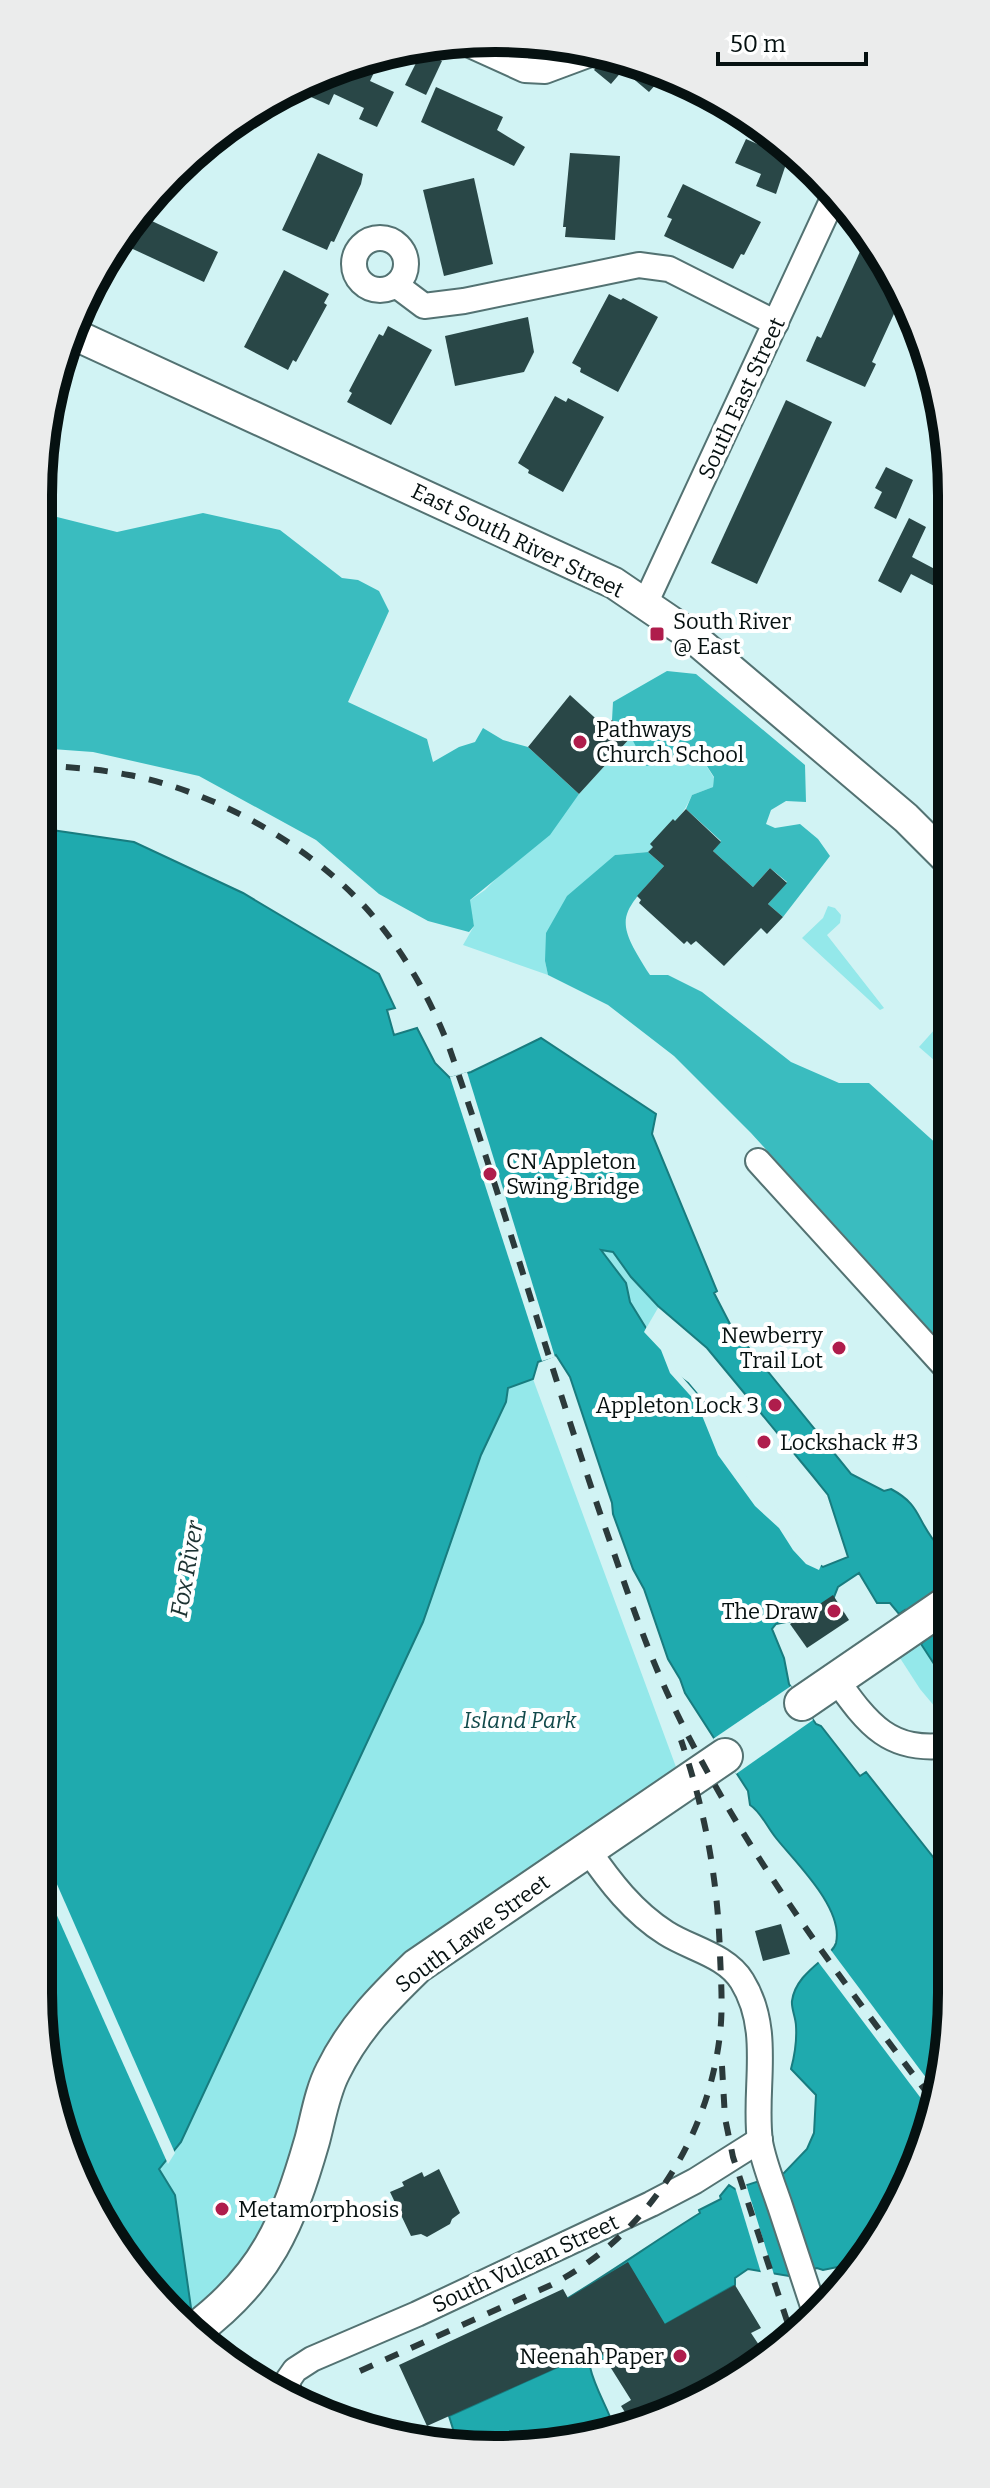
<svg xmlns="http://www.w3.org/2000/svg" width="990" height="2488" font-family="Bitter,serif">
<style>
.green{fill:#94e8ea}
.forest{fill:#3abcbf}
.water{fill:#1faaae;stroke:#187c7f;stroke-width:2;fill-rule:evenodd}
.pier{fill:#d1f3f4}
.building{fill:#294747}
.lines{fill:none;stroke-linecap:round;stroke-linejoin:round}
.minor-casing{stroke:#537272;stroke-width:28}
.tertiary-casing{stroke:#537272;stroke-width:34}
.secondary-casing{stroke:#537272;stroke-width:38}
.minor{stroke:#fff;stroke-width:24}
.tertiary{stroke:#fff;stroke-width:30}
.secondary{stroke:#fff;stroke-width:34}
.rail{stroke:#2b3a3b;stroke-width:6;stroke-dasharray:14 14;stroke-linecap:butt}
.poi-dot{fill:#af1d4c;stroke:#fff;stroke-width:3}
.labels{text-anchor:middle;stroke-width:8;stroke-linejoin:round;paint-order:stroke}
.street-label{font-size:22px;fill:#061111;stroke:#fff}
.poi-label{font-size:22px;fill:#061111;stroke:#fff;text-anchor:start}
.park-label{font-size:22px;font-style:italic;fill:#124a4b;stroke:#fff}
.water-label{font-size:24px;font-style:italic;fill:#1c3232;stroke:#fff}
.rim{fill:none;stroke:#061111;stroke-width:10}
</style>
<rect width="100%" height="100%" fill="#d1f3f4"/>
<g class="green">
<path d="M631,737L686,752L696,749L714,778L713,787L692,795C684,814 668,833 651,844L653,847L648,852L615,855L545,961L548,975L463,945L474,926L469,901L485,890L579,794Z"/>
<path d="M828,906L835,908L841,915L840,923L827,935L884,1008L880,1010L802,938L823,918Z"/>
<path d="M944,1019L950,1028V1074L919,1047Z"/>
<path d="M590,1228L662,1301L644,1332L610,1272Z"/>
<path d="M533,1379L676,1767L393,1967L283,2196L234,2280L190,2311L175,2195L158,2170L181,2142L462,1506L481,1455L506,1402L508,1388Z"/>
<path d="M921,1644L951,1690V1726L920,1689L900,1658Z"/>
</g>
<g class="forest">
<path d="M203,513L280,530L342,578L358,580L379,591L389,611L348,702L427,739L433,762L459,747L475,742L483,728L503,740L528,747L579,794L550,835L470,900L474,926L469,932L428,921L379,894L316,840L199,776L93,752L38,748V516L57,517L117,532Z"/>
<path d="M667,671L696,674L805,765L806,802L786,801L771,810L766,824L775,828L800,824L818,839L830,856L783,917L768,904L787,882L770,868L753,887L713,851L721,841L686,809L692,795L713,787L714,777L696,749L658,764L646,766L631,737L612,720L613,702Z"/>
<path d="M648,852L664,866C620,916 612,916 650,975H668L702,992L791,1062L839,1083H869L950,1156V1352L751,1133L674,1056L608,1005L548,975L545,961L546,933L567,896L615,855Z"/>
</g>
<path class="water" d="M38,828L134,842L243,893L379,974L395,1008L387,1010L394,1035L417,1028L435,1063L450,1078L471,1072L541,1038L656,1114L652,1134L717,1291L714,1293L731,1326L851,1474L884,1491L891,1489C919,1504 916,1516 932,1538C937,1545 945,1550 951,1557V1690L921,1644L925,1640L905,1610L899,1614L890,1603H877L859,1573L838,1587L834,1597L796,1620L776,1624L772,1629L784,1658L789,1684L816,1724L821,1726L860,1776L866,1772L952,1881V1903L941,1912L948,1922L946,1939L952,1974L949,1977L951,2001L934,2105L917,2129L901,2178L902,2188L862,2262L823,2270L817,2268L789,2276L748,2269L735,2278V2285L590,2367C595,2389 608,2408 615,2430L585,2441L458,2445L449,2416L576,2359L568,2298C613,2271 655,2241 700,2213L699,2210L721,2199L720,2196L729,2185L735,2189L784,2173L807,2149L814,2133L816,2095L791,2069C795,2054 797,2041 796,2026C796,2018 791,2008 792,2001C796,1971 832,1958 836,1943C844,1908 795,1862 776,1838C767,1827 761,1812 750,1805L748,1791L685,1693L680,1679L668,1659L644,1589L633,1569L613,1514L612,1503L570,1377L556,1355L538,1362L533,1379L508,1388L506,1402L481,1455L423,1622L181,2142L159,2169L175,2195L194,2329L151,2294L62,2140L38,1993ZM601,1250L613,1252L631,1277L658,1306L707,1348L812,1475L828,1495L848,1557L823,1567L800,1552L713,1433L709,1408L688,1383L673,1372L669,1355L646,1328L630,1302L626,1283Z"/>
<g class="pier">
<path d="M467,1072L555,1357L542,1361L450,1077Z"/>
<path d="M647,1326L671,1352L676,1370L709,1408L717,1431L748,1478L782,1513L801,1547L822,1563L819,1570L806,1564L793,1550L779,1528L755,1506L718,1455L697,1403L670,1373L661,1350L644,1332Z"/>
<path d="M791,1686L813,1720L736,1774L713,1739Z"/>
<path d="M38,1841L175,2153L168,2164L38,1873Z"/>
<path d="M830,1949L936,2091L932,2113L816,1959Z"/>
<path d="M746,2184L775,2278L762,2276L735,2187Z"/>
</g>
<g class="building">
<path d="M422,51L442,61L426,95L405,85Z"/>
<path d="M605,57L641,62L665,74L649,92L623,70L611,84L594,70Z"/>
<path d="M379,62L370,81L394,92L377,127L359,119L364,108L334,94L329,105L311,97L320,78Z"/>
<path d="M436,87L503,117L497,130L525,147L514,166L421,122Z"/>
<path d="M765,137L783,145L790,152L776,194L756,186L761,174L735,163L746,139L762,146Z"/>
<path d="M318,153L363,174L361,184L334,242L331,241L327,250L282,230Z"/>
<path d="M570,153L620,156L615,240L565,237L566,227H563Z"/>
<path d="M474,178L493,264L444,276L423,190Z"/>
<path d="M683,184L761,222L744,255L741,254L733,269L664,236L672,219L667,217Z"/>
<path d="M139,215L218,252L204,282L122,244Z"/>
<path d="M867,236L904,292L872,362L876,364L865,387L806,361L817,336L821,338Z"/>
<path d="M284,270L329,294L324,303L327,305L296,362L293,360L288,370L244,347Z"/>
<path d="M609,294L621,300L623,298L658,317L618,392L580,372L581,368L572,363Z"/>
<path d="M528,317L534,352L524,372L455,386L445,336Z"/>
<path d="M388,326L432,350L391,425L347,402L352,393L349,391L379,334L383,336Z"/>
<path d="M555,396L566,402L568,398L604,417L563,492L528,473L529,470L518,463Z"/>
<path d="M786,400L832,422L757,584L711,563Z"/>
<path d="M886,467L913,480L896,519L874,508L882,492L875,488Z"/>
<path d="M909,518L926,527L912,557L948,576V593L911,574L901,593L878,581Z"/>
<path d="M570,695L605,727L612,720L631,737L579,794L528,747Z"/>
<path d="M686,809L721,842L713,851L753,887L770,868L787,883L768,904L783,917L767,934L761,928L724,966L696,941L691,945L687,941L684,944L639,903L641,900L637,896L664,866L648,852L653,847L650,844L673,819L675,821Z"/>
<path d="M833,1595L849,1620L807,1648L790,1624Z"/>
<path d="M781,1924L790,1954L763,1961L755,1931Z"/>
<path d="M439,2169L460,2213L452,2219L450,2224L427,2237L421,2234L411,2236L390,2192L404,2186L402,2182L422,2172L424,2177Z"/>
<path d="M628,2262L665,2324L735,2285L761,2328L751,2333L759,2345L747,2353L753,2363L724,2389L632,2423L621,2406L631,2400L599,2349L427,2426L399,2365L563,2289L568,2298Z"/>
</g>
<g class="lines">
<g class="minor-casing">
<g id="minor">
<path d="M459,40L525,70L545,71L588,55"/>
<circle cx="380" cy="264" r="26"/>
<path d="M396,285L424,306L464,301L639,265L669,269L776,323"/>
<path d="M645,604L836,192"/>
<path d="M758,1161L950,1372"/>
<path d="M835,1678C868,1724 889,1754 951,1745"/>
<path d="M588,1850C610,1882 633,1912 666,1933C691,1949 726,1955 742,1981C773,2031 753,2088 760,2142C764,2164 773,2185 780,2206C791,2240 803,2275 814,2309"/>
<path d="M288,2396V2380L295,2370L312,2359L417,2314L651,2204L695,2181L760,2140"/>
</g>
</g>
<g class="tertiary-casing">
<path id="tertiary" d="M71,333L614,583L689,634L906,818L949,861"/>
</g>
<g class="secondary-casing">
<g id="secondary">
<path d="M802,1703L951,1601"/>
<path d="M195,2330C266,2277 288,2224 312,2141C318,2119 322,2092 333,2071C354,2028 383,1999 417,1966L725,1756"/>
</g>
</g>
<use href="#minor" class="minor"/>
<use href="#tertiary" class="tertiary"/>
<use href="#secondary" class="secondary"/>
<g class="rail">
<path d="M38,765C68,767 99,769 129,775C219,792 325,853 381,926C410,963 432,1003 449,1047C503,1201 547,1358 600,1513C622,1575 642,1639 670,1699C739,1845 837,1974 934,2102"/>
<path d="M722,2066L725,2118L733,2157L790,2330"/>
<path d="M360,2371L551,2285C646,2236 708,2140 720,2034C723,2008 721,1980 720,1955C718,1880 705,1810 681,1740"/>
</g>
</g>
<g class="poi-dot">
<rect x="649" y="626" width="16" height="16" rx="4"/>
<circle cx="580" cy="742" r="8"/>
<circle cx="490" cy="1174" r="8"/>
<circle cx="839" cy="1348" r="8"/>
<circle cx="775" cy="1405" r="8"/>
<circle cx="764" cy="1442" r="8"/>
<circle cx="834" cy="1611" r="8"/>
<circle cx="222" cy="2209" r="8"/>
<circle cx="680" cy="2356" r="8"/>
</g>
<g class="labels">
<g class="street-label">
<text transform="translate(741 398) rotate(-65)" y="8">South East Street</text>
<text transform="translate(518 540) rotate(26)" y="8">East South River Street</text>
<text transform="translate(472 1933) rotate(-36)" y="8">South Lawe Street</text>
<text transform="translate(525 2263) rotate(-25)" y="8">South Vulcan Street</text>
</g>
<g class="poi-label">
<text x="673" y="629">South River<tspan x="673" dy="25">@ East</tspan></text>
<text x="596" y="737">Pathways<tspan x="596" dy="25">Church School</tspan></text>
<text x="506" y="1169">CN Appleton<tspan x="506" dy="25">Swing Bridge</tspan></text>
<text x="823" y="1343" text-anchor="end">Newberry<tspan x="823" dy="25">Trail Lot</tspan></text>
<text x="759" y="1413" text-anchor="end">Appleton Lock 3</text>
<text x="780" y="1450">Lockshack #3</text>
<text x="818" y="1619" text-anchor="end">The Draw</text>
<text x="238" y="2217">Metamorphosis</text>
<text x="664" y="2364" text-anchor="end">Neenah Paper</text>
</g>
<g class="park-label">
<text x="520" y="1728">Island Park</text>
</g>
<g class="water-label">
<text transform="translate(187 1569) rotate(-80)" y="8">Fox River</text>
</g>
</g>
<path d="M0 0H990V2488H0ZM495 52H495A443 443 0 0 1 938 495V1993A443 443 0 0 1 495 2436H495A443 443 0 0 1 52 1993V495A443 443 0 0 1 495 52Z" fill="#ebecec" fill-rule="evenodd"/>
<path class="rim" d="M495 52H495A443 443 0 0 1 938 495V1993A443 443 0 0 1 495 2436H495A443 443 0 0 1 52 1993V495A443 443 0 0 1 495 52Z"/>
<path d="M718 52v12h148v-12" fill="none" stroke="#061111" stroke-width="4"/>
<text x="730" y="52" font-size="24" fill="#061111" stroke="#ffffff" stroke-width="6" paint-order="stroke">50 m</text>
</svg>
